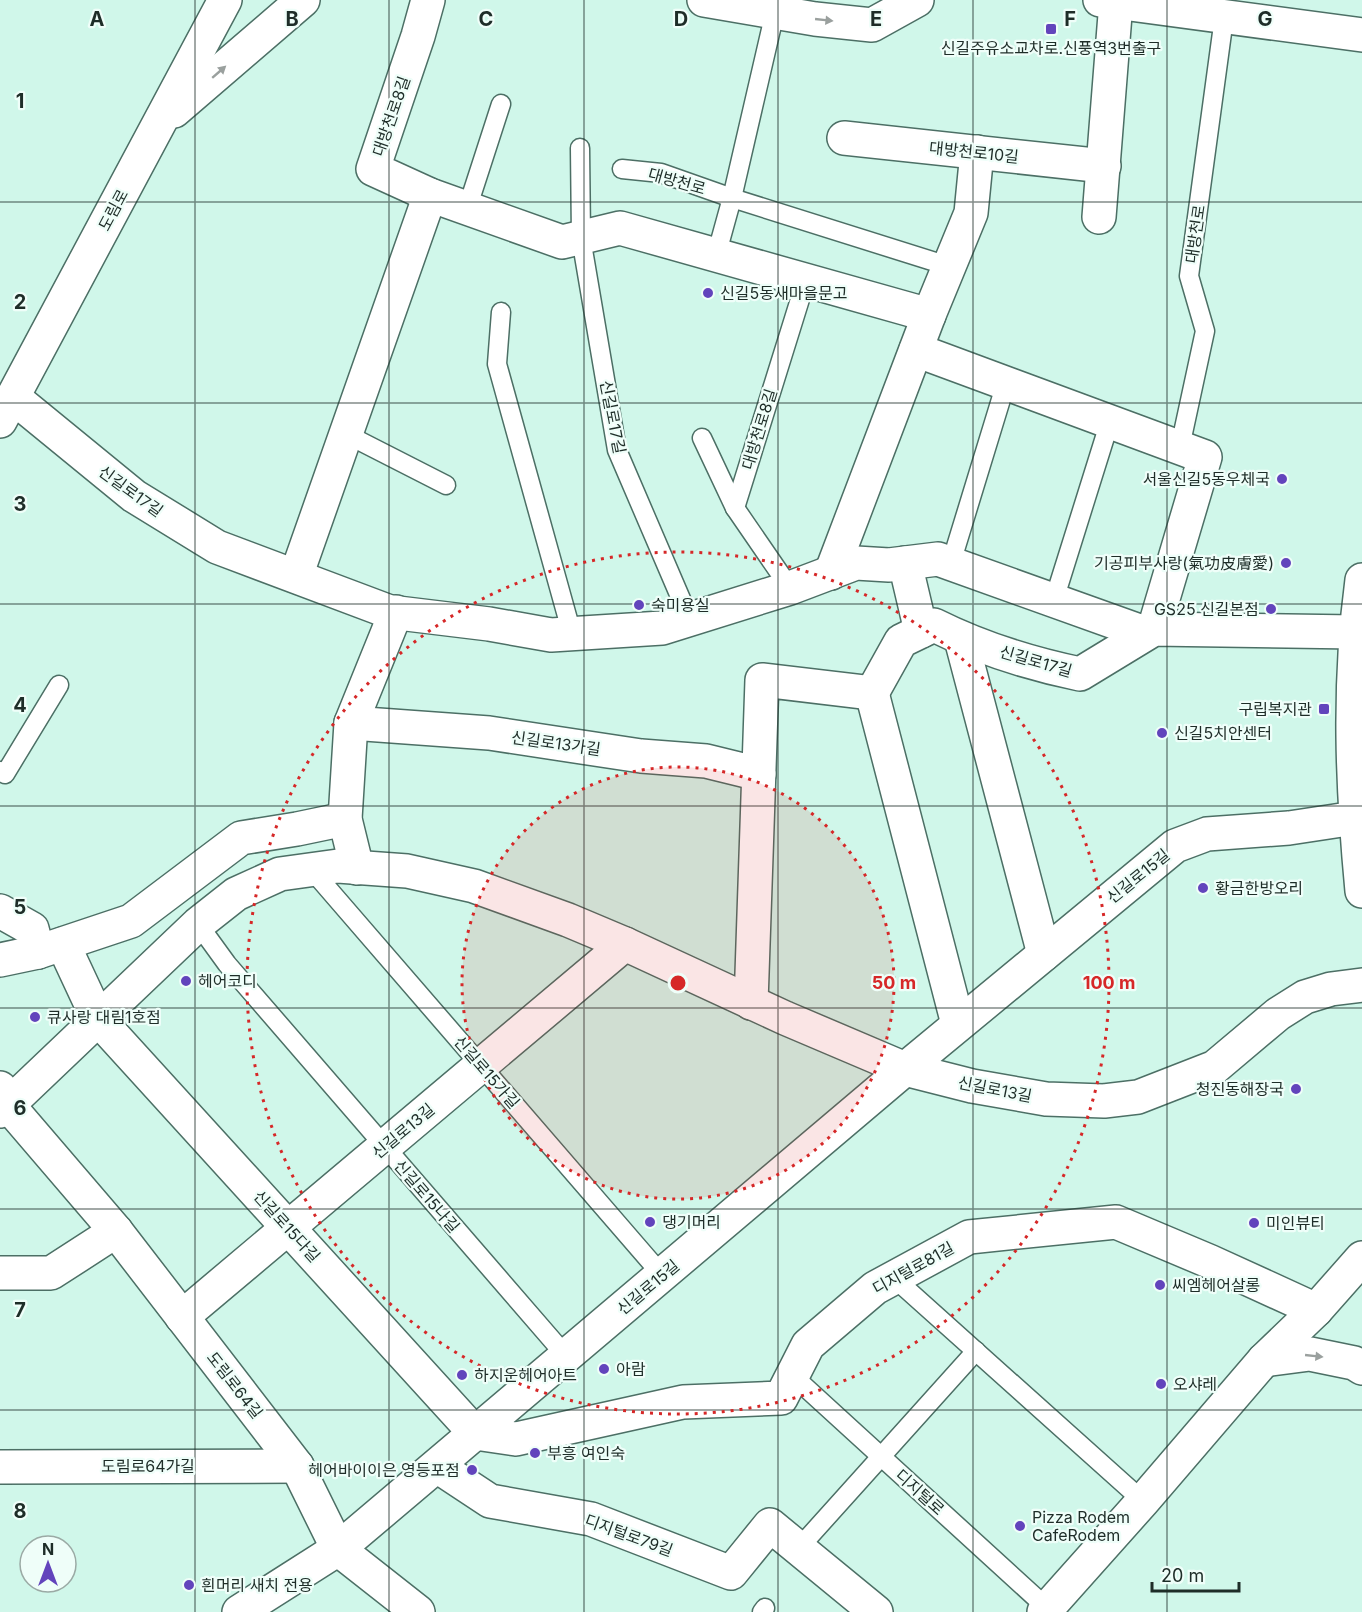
<svg xmlns="http://www.w3.org/2000/svg" width="1362" height="1612" font-family="Inter,'Noto Sans KR',sans-serif">
<style>
.lines{fill:none;stroke-linecap:round;stroke-linejoin:round}
.lane-casing{stroke:#4c6f65;stroke-width:21}
.street-casing{stroke:#4c6f65;stroke-width:36}
.secondary-casing{stroke:#4c6f65;stroke-width:36}
.lane{stroke:#fff;stroke-width:18}
.street{stroke:#fff;stroke-width:33}
.secondary{stroke:#fff;stroke-width:33}
.oneway{fill:#9aa09e}
.grid{fill:none;stroke:#1e2d28;stroke-width:1.5;stroke-opacity:0.55}
.ring{fill:none;stroke:#d62828;stroke-width:3;stroke-dasharray:3 6}
.poi-dot{fill:#6244bc;stroke:#effef9;stroke-width:2}
.labels{text-anchor:middle;stroke-width:4.5;stroke-linejoin:round;paint-order:stroke}
.poi-label{font-size:16px;fill:#1e2d28;stroke:#effef9;text-anchor:start}
.street-label{font-size:16px;fill:#1e2d28;stroke:#effef9}
.grid-label{font-size:20px;text-anchor:middle;font-weight:bold;fill:#1e2d28;stroke:#effef9;stroke-width:4.5;stroke-linejoin:round;paint-order:stroke}
.centre{fill:#d62828;stroke:#effef9;stroke-width:3}
.ring-label{font-size:18px;text-anchor:middle;font-weight:bold;fill:#d62828;stroke:#effef9;stroke-width:4.5;stroke-linejoin:round;paint-order:stroke}
</style>
<rect width="100%" height="100%" fill="#d0f7ea"/>
<g class="lines">
<g class="lane-casing">
<g id="lane">
<path d="M580,148L581,238L617,450L690,620"/>
<path d="M622,169L661,173L732,198L948,266"/>
<path d="M467,209L501,104"/>
<path d="M716,256L732,198L775,12"/>
<path d="M501,312L497,364L572,634"/>
<path d="M346,434L446,485"/>
<path d="M702,438L735,508L790,588"/>
<path d="M1180,447L1205,331L1189,276L1224,18"/>
<path d="M735,508L806,280"/>
<path d="M951,563L1006,383"/>
<path d="M1054,600L1110,421"/>
<path d="M0,771L5,774L59,685"/>
<path d="M311,869L662,1275"/>
<path d="M198,924L227,964L566,1356"/>
<path d="M893,1277L1143,1501"/>
<path d="M793,1376L1047,1608"/>
<path d="M798,1549L976,1351"/>
<path d="M762,1612L765,1608"/>
</g>
</g>
<g class="street-casing">
<g id="street">
<path d="M428,0L418,36L373,169L430,195L562,242L620,228L929,315"/>
<path d="M704,0L815,19L872,25L917,0"/>
<path d="M844,138L1104,166"/>
<path d="M1099,217L1116,2"/>
<path d="M13,397L134,496L217,547L390,612L489,624L551,635L662,628L790,588L856,563L889,565L938,559L1142,632L1154,629L1205,457L916,350"/>
<path d="M905,563L921,631"/>
<path d="M831,573L929,315L971,213L977,152"/>
<path d="M296,576L430,195"/>
<path d="M961,639L1044,954"/>
<path d="M872,693L901,641L934,625C978,647 1032,664 1080,674L1154,629L1356,632"/>
<path d="M872,693L958,1024"/>
<path d="M351,723L489,733L641,756L706,761L759,774"/>
<path d="M357,868L345,819L351,723L396,612"/>
<path d="M0,911L32,929L38,952"/>
<path d="M63,944L98,1019L475,1433L516,1439L683,1402L781,1398L808,1345L875,1288L969,1237L1116,1222L1211,1262L1316,1310"/>
<path d="M0,960L38,952L131,921L241,838L297,829L345,819"/>
<path d="M751,1003L762,680L872,693"/>
<path d="M0,1088L8,1105L116,1231L297,1466L338,1549L418,1612"/>
<path d="M0,1111L8,1105L198,924L236,894L280,874L338,866L407,871L474,886L568,920L625,944L785,1018L905,1069L972,1086L1046,1099L1104,1101L1138,1097L1215,1067L1278,1014L1305,997L1331,989L1362,985"/>
<path d="M0,1273H51L116,1231"/>
<path d="M182,1317L625,944"/>
<path d="M437,1466L490,1501L591,1519L731,1573L770,1525L876,1612"/>
<path d="M0,1467L297,1466"/>
<path d="M239,1612L338,1549L905,1069L1175,846L1207,834L1289,828L1355,818"/>
</g>
</g>
<g class="secondary-casing">
<g id="secondary">
<path d="M1100,0L1362,35"/>
<path d="M174,111L303,0"/>
<path d="M0,421L225,0"/>
<path d="M1362,580C1348,685 1352,786 1362,891"/>
<path d="M1264,1360L1310,1354L1354,1363L1362,1368"/>
<path d="M1044,1612L1143,1501L1264,1360L1316,1310L1362,1258"/>
</g>
</g>
<use href="#lane" class="lane"/>
<use href="#street" class="street"/>
<use href="#secondary" class="secondary"/>
</g>
<defs><path id="oneway-solid" d="M-6-.8H1V-3.2L6.5 0L1 3.2V.8H-6Z" transform="scale(1.5)"/></defs>
<g class="oneway">
<use href="#oneway-solid" transform="translate(824 20) rotate(6)"/>
<use href="#oneway-solid" transform="translate(219 72) rotate(-41)"/>
<use href="#oneway-solid" transform="translate(1314 1356) rotate(6)"/>
</g>
<path class="grid" d="M195,0V1612M389,0V1612M584,0V1612M778,0V1612M973,0V1612M1167,0V1612M0,202H1362M0,403H1362M0,604H1362M0,806H1362M0,1008H1362M0,1209H1362M0,1410H1362"/>
<circle cx="678" cy="983" r="216" fill="#d62828" fill-opacity=".12"/>
<g class="ring">
<circle cx="678" cy="983" r="216"/>
<circle cx="678" cy="983" r="431"/>
</g>
<g class="poi-dot">
<rect x="1045" y="23" width="12" height="12" rx="3"/>
<circle cx="708" cy="293" r="6"/>
<circle cx="1282" cy="479" r="6"/>
<circle cx="1286" cy="563" r="6"/>
<circle cx="639" cy="605" r="6"/>
<circle cx="1271" cy="609" r="6"/>
<rect x="1318" y="703" width="12" height="12" rx="3"/>
<circle cx="1162" cy="733" r="6"/>
<circle cx="1203" cy="888" r="6"/>
<circle cx="186" cy="981" r="6"/>
<circle cx="35" cy="1017" r="6"/>
<circle cx="1296" cy="1089" r="6"/>
<circle cx="650" cy="1222" r="6"/>
<circle cx="1254" cy="1223" r="6"/>
<circle cx="1160" cy="1285" r="6"/>
<circle cx="604" cy="1369" r="6"/>
<circle cx="462" cy="1375" r="6"/>
<circle cx="1161" cy="1384" r="6"/>
<circle cx="535" cy="1453" r="6"/>
<circle cx="472" cy="1470" r="6"/>
<circle cx="1020" cy="1526" r="6"/>
<circle cx="189" cy="1585" r="6"/>
</g>
<g class="labels">
<g class="poi-label">
<text x="1051" y="54" text-anchor="middle">신길주유소교차로.신풍역3번출구</text>
<text x="720" y="299">신길5동새마을문고</text>
<text x="1270" y="485" text-anchor="end">서울신길5동우체국</text>
<text x="1274" y="569" text-anchor="end">기공피부사랑(氣功皮膚愛)</text>
<text x="651" y="611">숙미용실</text>
<text x="1259" y="615" text-anchor="end">GS25 신길본점</text>
<text x="1312" y="715" text-anchor="end">구립복지관</text>
<text x="1174" y="739">신길5치안센터</text>
<text x="1215" y="894">황금한방오리</text>
<text x="198" y="987">헤어코디</text>
<text x="47" y="1023">큐사랑 대림1호점</text>
<text x="1284" y="1095" text-anchor="end">청진동해장국</text>
<text x="662" y="1228">댕기머리</text>
<text x="1266" y="1229">미인뷰티</text>
<text x="1172" y="1291">씨엠헤어살롱</text>
<text x="616" y="1375">아람</text>
<text x="474" y="1381">하지운헤어아트</text>
<text x="1173" y="1390">오샤레</text>
<text x="547" y="1459">부흥 여인숙</text>
<text x="460" y="1476" text-anchor="end">헤어바이이은 영등포점</text>
<text x="1032" y="1523">Pizza Rodem<tspan x="1032" dy="18">CafeRodem</tspan></text>
<text x="201" y="1591">흰머리 새치 전용</text>
</g>
<g class="street-label">
<text transform="translate(391 116) rotate(-71)" y="6">대방천로8길</text>
<text transform="translate(974 152) rotate(6)" y="6">대방천로10길</text>
<text transform="translate(677 181) rotate(16)" y="6">대방천로</text>
<text transform="translate(113 210) rotate(-62)" y="6">도림로</text>
<text transform="translate(1195 234) rotate(-82)" y="6">대방천로</text>
<text transform="translate(613 417) rotate(79)" y="6">신길로17길</text>
<text transform="translate(759 429) rotate(-73)" y="6">대방천로8길</text>
<text transform="translate(131 491) rotate(36)" y="6">신길로17길</text>
<text transform="translate(1036 661) rotate(16)" y="6">신길로17길</text>
<text transform="translate(556 743) rotate(8)" y="6">신길로13가길</text>
<text transform="translate(1138 876) rotate(-39)" y="6">신길로15길</text>
<text transform="translate(487 1072) rotate(49)" y="6">신길로15가길</text>
<text transform="translate(995 1089) rotate(11)" y="6">신길로13길</text>
<text transform="translate(403 1131) rotate(-40)" y="6">신길로13길</text>
<text transform="translate(427 1196) rotate(49)" y="6">신길로15나길</text>
<text transform="translate(287 1226) rotate(48)" y="6">신길로15다길</text>
<text transform="translate(913 1268) rotate(-29)" y="6">디지털로81길</text>
<text transform="translate(648 1287) rotate(-40)" y="6">신길로15길</text>
<text transform="translate(235 1385) rotate(52)" y="6">도림로64길</text>
<text x="148" y="1472">도림로64가길</text>
<text transform="translate(920 1492) rotate(42)" y="6">디지털로</text>
<text transform="translate(629 1535) rotate(20)" y="6">디지털로79길</text>
</g>
</g>
<g class="grid-label">
<text x="97" y="26">A</text>
<text x="292" y="26">B</text>
<text x="486" y="26">C</text>
<text x="681" y="26">D</text>
<text x="876" y="26">E</text>
<text x="1070" y="26">F</text>
<text x="1265" y="26">G</text>
<text x="20" y="108">1</text>
<text x="20" y="309">2</text>
<text x="20" y="511">3</text>
<text x="20" y="712">4</text>
<text x="20" y="914">5</text>
<text x="20" y="1115">6</text>
<text x="20" y="1317">7</text>
<text x="20" y="1518">8</text>
</g>
<circle cx="678" cy="983" r="9" class="centre"/>
<g class="ring-label">
<text x="894" y="989">50 m</text>
<text x="1109" y="989">100 m</text>
</g>
<g transform="translate(48 1564)"><circle r="28" fill="#effef9" stroke="#9baaa5" stroke-width="1.5"/>
<path d="M0-4.5L10 22L0 15L-10 22Z" fill="#6244bc"/>
<text y="-9" font-size="16" font-weight="bold" text-anchor="middle" fill="#1e2d28">N</text>
</g>
<path d="M1152 1582v9h87v-9" fill="none" stroke="#1e2d28" stroke-width="3"/>
<text x="1161" y="1582" font-size="18" fill="#1e2d28" stroke="#effef9" stroke-width="4.5" paint-order="stroke">20 m</text>
</svg>
